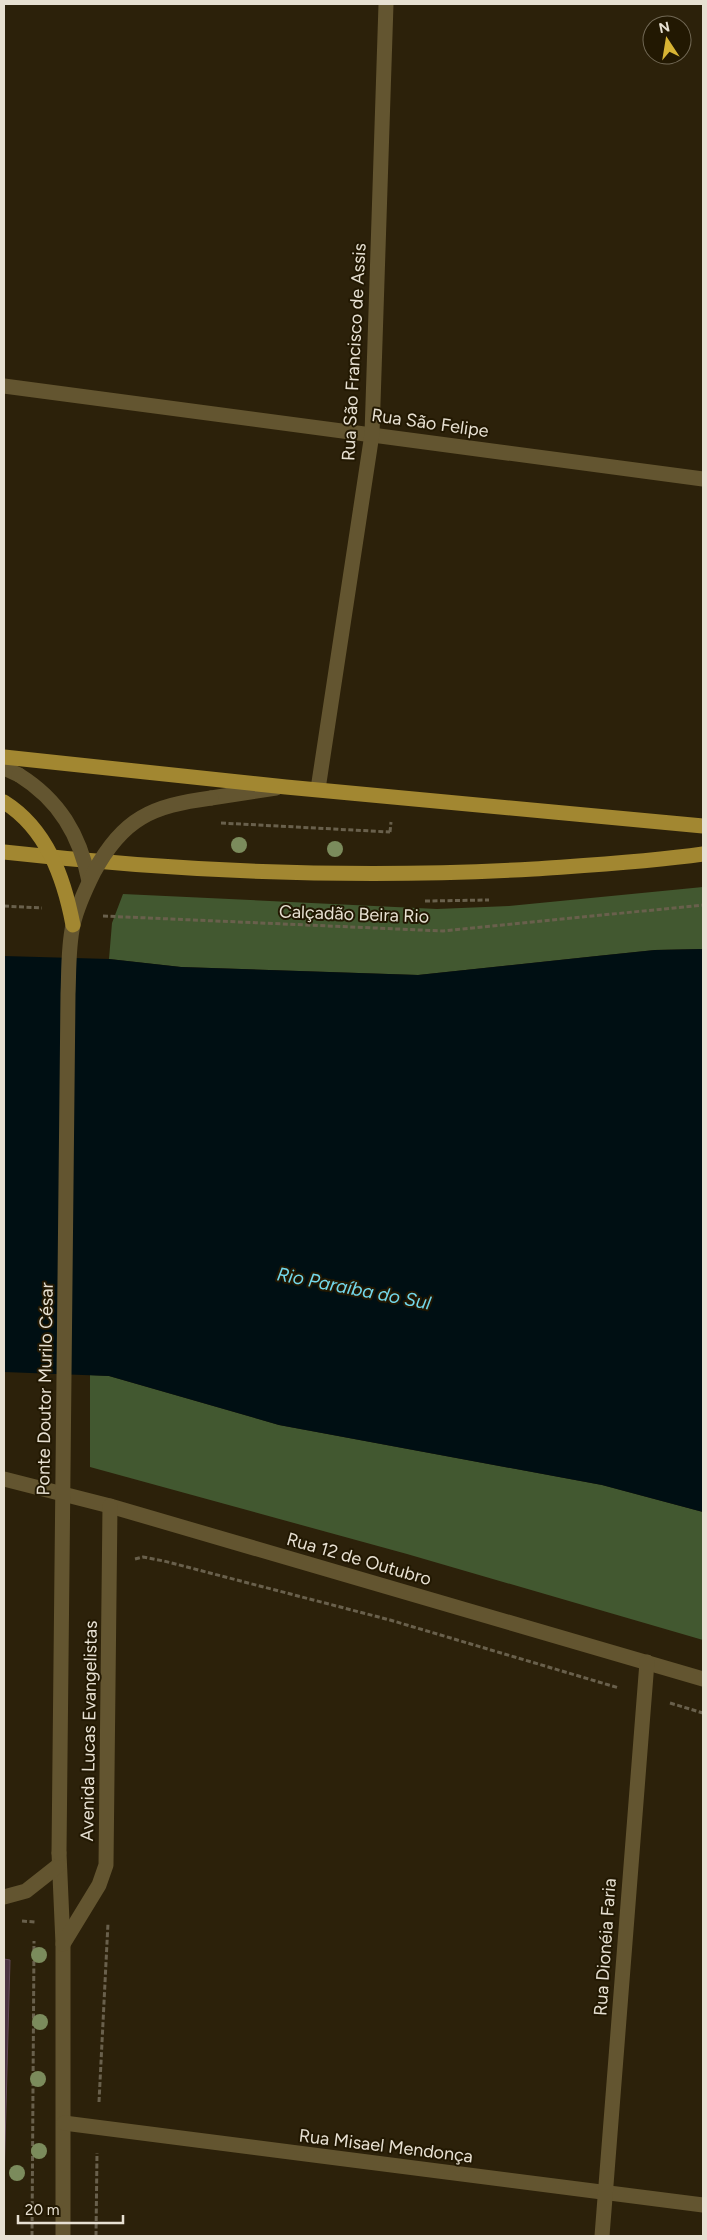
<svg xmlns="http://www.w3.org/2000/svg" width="707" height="2240" font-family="Figtree,sans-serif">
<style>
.forest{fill:#425830}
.water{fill:#000f13}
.building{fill:#4a3240;stroke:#624857}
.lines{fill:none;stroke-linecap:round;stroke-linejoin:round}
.path{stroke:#69604c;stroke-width:3;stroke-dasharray:5 2.5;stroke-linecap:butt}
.minor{stroke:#635530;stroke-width:15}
.major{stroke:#a28731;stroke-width:15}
.path-bridge{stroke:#69604c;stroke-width:3;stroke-dasharray:5 2.5;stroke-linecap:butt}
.minor-bridge{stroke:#635530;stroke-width:15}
.major-bridge{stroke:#a28731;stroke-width:15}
.tree{fill:#7b8b5c}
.labels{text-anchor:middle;stroke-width:4;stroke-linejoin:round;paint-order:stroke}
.street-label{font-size:18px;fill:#e7e0d2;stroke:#221802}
.water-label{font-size:19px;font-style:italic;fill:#73d7ea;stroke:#221802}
</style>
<rect width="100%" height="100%" fill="#2c210a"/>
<g class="forest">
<path d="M703,887V949L655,950L597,956L418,975L181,967L109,959L112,923L123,894L437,909L509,906Z"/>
<path d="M90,1375L109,1376L279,1425L602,1485L703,1512V1640L407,1554L90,1467Z"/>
</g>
<path class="water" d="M703,949V1512L602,1485L279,1425L109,1376L4,1372V956L109,959L181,967L418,975L597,956L655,950Z"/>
<path class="building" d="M4,1959L10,1960L4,2181Z"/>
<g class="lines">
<g class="path">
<path d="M390,832L391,822"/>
<path d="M425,901L489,900"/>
<path d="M4,906L42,908"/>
<path d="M103,916L443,931L703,905"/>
<path d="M135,1559L143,1557L164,1561L390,1620L619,1688"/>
<path d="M670,1703L703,1713"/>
<path d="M22,1921L35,1922"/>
<path d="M99,2102L108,1923"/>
<path d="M32,2236L34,1941"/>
<path d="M96,2236L97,2153"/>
</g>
<g class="minor">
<path d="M4,386L703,479"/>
<path d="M4,768L19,775"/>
<path d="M318,789L372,434L386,4"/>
<path d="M211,798L276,788"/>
<path d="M4,1479L110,1506L703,1679"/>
<path d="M59,1853L63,1944V2236"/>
<path d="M4,1897L26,1891L59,1865"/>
<path d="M63,1944L99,1885L106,1865L110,1506"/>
<path d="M64,2123L703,2205"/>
<path d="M602,2236L647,1662"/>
</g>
<g class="major">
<path d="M4,757L286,787L703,826"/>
<path d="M4,852C181,872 356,879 534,869C591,865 647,862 703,854"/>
</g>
<path class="path-bridge" d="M221,823L390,832"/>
<g class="minor-bridge">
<path d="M19,775C59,800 80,835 89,881"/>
<path d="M59,1853L68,994C69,972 68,947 73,925C77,907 86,888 94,872C123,818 152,806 211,798"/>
</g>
<path class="major-bridge" d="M4,802C47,829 64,878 73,925"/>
</g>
<g class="tree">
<circle cx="239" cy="845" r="8"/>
<circle cx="335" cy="849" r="8"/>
<circle cx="39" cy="1955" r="8"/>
<circle cx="40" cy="2022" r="8"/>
<circle cx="38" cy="2079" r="8"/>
<circle cx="39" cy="2151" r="8"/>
<circle cx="17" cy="2173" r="8"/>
</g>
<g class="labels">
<g class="street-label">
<text transform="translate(354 352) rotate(-87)" y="6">Rua São Francisco de Assis</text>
<text transform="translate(430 423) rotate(8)" y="6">Rua São Felipe</text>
<text transform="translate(354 914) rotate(2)" y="6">Calçadão Beira Rio</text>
<text transform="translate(45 1389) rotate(-89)" y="6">Ponte Doutor Murilo César</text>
<text transform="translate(359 1559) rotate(16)" y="6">Rua 12 de Outubro</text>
<text transform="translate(89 1731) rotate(-89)" y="6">Avenida Lucas Evangelistas</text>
<text transform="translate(605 1947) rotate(-86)" y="6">Rua Dionéia Faria</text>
<text transform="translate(386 2146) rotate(7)" y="6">Rua Misael Mendonça</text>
</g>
<g class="water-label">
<text transform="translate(354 1288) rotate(11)" y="7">Rio Paraíba do Sul</text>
</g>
</g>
<rect width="707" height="2240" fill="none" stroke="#e7e0d2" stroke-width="10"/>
<g transform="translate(667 40) rotate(348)"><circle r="24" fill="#221802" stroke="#716855"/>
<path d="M0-4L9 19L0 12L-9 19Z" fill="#d8b434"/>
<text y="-8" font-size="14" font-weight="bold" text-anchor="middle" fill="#e7e0d2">N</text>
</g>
<path d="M18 2215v8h105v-8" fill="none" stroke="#e7e0d2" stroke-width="2.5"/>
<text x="25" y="2215" font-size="15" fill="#e7e0d2" stroke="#221802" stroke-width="4" paint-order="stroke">20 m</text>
</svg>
